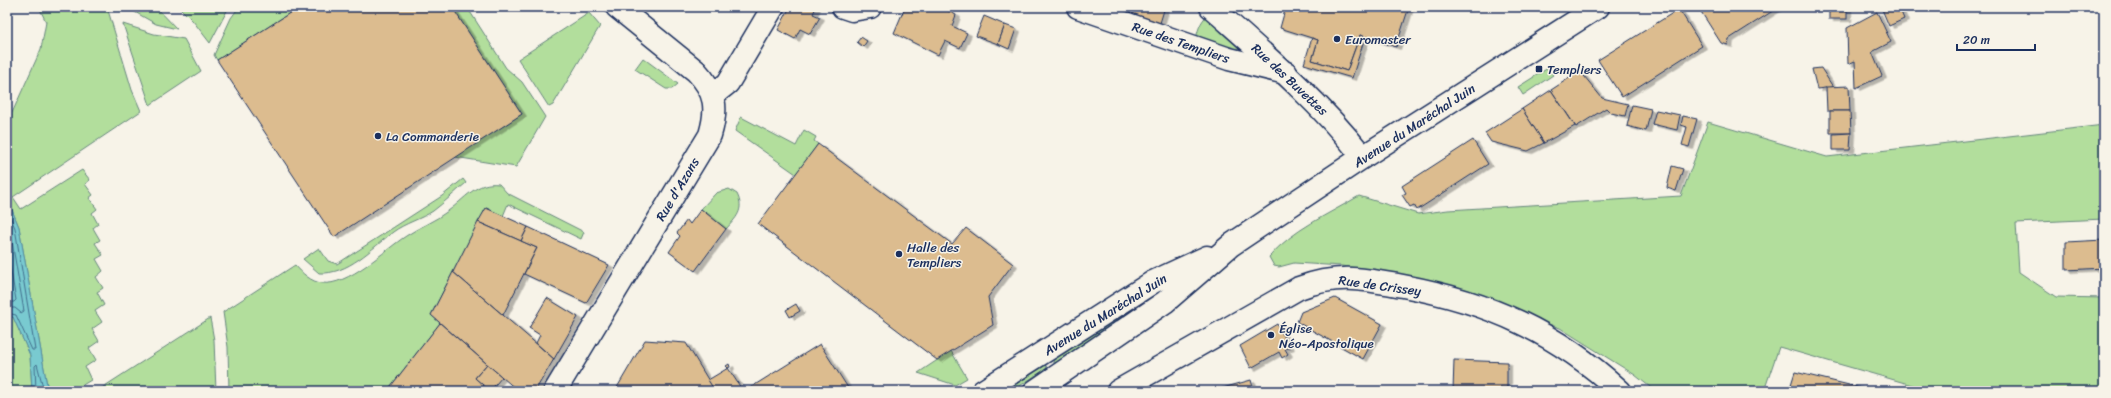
<svg xmlns="http://www.w3.org/2000/svg" width="2111" height="398" font-family="Sriracha,sans-serif">
<style>
.green{fill:#b2de9c;stroke:#66867d}
.water{fill:#79cad0;stroke:#538ca2}
.lines{fill:none;stroke-linecap:round;stroke-linejoin:round}
.shore{stroke:#416d8c;stroke-width:1}
.building{fill:#dcbc8f;stroke:#1b2f5e;filter:url(#shadow)}
.minor-casing{stroke:#1b2f5e;stroke-width:25}
.tertiary-casing{stroke:#1b2f5e;stroke-width:25}
.secondary-casing{stroke:#1b2f5e;stroke-width:25}
.minor{stroke:#f7f3e8;stroke-width:22}
.tertiary{stroke:#f7f3e8;stroke-width:22}
.secondary{stroke:#f7f3e8;stroke-width:22}
.poi-dot{fill:#1b2f5e;stroke:#f7f3e8;stroke-width:1.5}
.labels{text-anchor:middle;stroke-width:3;stroke-linejoin:round;paint-order:stroke}
.poi-label{font-size:13px;fill:#1b2f5e;stroke:#f7f3e8;text-anchor:start}
.street-label{font-size:13px;fill:#1b2f5e;stroke:#f7f3e8}
</style>
<defs>
<filter id="shadow"><feDropShadow dx="4.5" dy="2.5" stdDeviation="0" flood-color="#0004"/></filter>
</defs>
<rect width="100%" height="100%" fill="#f7f3e8"/>
<filter id="ink" filterUnits="userSpaceOnUse"><feTurbulence type="fractalNoise" baseFrequency=".025" numOctaves="2"/><feDisplacementMap in="SourceGraphic" scale="8" xChannelSelector="R" yChannelSelector="G"/><feConvolveMatrix kernelMatrix="1 2 1 2 8 2 1 2 1" color-interpolation-filters="sRGB"/></filter>
<g filter="url(#ink)">
<g class="green">
<path d="M39,7H107L132,90L141,111L13,197L21,209L82,170L90,180L85,184L93,195L89,198L97,209L92,213L98,224L93,228L100,240L95,243L103,255L96,259L103,271L96,277L103,288L97,292L104,305L95,311L102,322L92,329L99,341L89,348L96,360L85,367L91,380L76,389L77,391H48L19,227L7,198V124L41,49L46,22Z"/>
<path d="M126,7H156L177,29L156,24Z"/>
<path d="M179,7H229L210,43L193,21Z"/>
<path d="M239,7H299L217,60L214,55L231,18Z"/>
<path d="M452,7H467L506,68L522,82L545,117L516,167L455,157L522,114Z"/>
<path d="M589,13L600,26L553,105L549,107L518,59Z"/>
<path d="M1208,15L1255,60L1196,41C1197,32 1200,21 1208,15Z"/>
<path d="M123,24L154,34L184,39L201,71L150,105Z"/>
<path d="M643,58L678,84L672,89H666L635,69Z"/>
<path d="M1548,68L1553,75L1523,95L1518,87Z"/>
<path d="M741,117L796,146L804,130L816,137L814,141L818,144L796,174L735,131Z"/>
<path d="M1708,122L1827,157L2104,125V219L2016,223L2019,272L2056,297L2104,298V391H1933L1779,347L1764,391H1655L1635,375L1560,328L1542,322L1397,276L1342,266L1294,263L1279,267L1274,266L1269,257C1292,230 1329,214 1359,196L1418,214L1448,210L1681,196Z"/>
<path d="M463,179L466,183C455,192 445,202 433,211C421,219 405,223 393,232C372,248 348,275 319,273L303,259L319,248L328,261L337,264L442,196Z"/>
<path d="M499,184L507,193L584,232L581,239L508,204L503,216L486,208L431,315L440,323L387,391H229L228,347L223,312L295,265C302,273 311,282 322,283C347,287 386,249 406,236C419,227 435,221 448,211C465,199 476,181 499,184Z"/>
<path d="M729,189L737,194C745,210 736,218 726,229L701,209L716,193Z"/>
<path d="M1161,287L1165,289L1055,364L1051,358Z"/>
<path d="M7,316L13,317L30,355L32,391H7Z"/>
<path d="M210,318L214,340L216,391H97Z"/>
<path d="M951,351L967,378L955,385L918,373Z"/>
<path d="M1044,362L1047,368L1012,391H998Z"/>
</g>
<path class="water" d="M7,198L19,227L48,391H32L30,355L13,317L7,316Z"/>
<g class="lines">
<g class="shore">
<path d="M7,209L15,228L35,350H32L16,315L7,313"/>
<path d="M7,222L10,230L24,311L21,313L15,308H7"/>
<path d="M7,249L16,300L14,302H7"/>
<path d="M36,391L35,366L37,364L44,391"/>
</g>
</g>
<g class="building">
<path d="M299,7H452L522,114L334,237L217,60Z"/>
<path d="M790,7H816L813,14L820,17L810,34L800,29L795,39L778,30Z"/>
<path d="M905,7H941L956,15L952,26L967,33L960,48L945,41L938,55L894,33Z"/>
<path d="M1113,7H1165L1160,23Z"/>
<path d="M1277,7H1409L1396,47L1360,35L1347,71L1312,60L1318,40L1280,28L1285,10Z"/>
<path d="M1698,7H1779L1729,39L1728,45L1721,43Z"/>
<rect x="1829" y="7" width="18" height="12"/>
<path d="M1881,7H1899L1904,19L1889,26Z"/>
<path d="M1679,9L1702,46L1622,97L1598,60Z"/>
<path d="M1877,12L1891,42L1872,52L1882,76L1856,88L1855,61L1848,64L1847,28Z"/>
<path d="M984,16L1005,25L998,44L976,36Z"/>
<path d="M1005,25L1016,29L1009,49L998,44Z"/>
<path d="M1360,35L1365,37L1352,78L1304,64L1312,38L1318,40L1312,60L1347,71Z"/>
<path d="M861,37L867,41L863,47L857,42Z"/>
<path d="M1821,68L1833,87L1817,89L1812,69Z"/>
<path d="M1580,71L1602,98L1628,104L1625,116L1611,113L1606,108L1576,127L1551,90Z"/>
<path d="M1849,86L1850,111H1827L1826,87Z"/>
<path d="M1551,90L1575,126L1544,143L1522,109Z"/>
<path d="M1632,105L1651,109L1646,131L1627,126Z"/>
<path d="M1522,109L1544,143L1528,151L1491,142L1485,133Z"/>
<path d="M1656,110L1680,115L1677,130L1652,124Z"/>
<path d="M1830,111H1850L1851,133H1830Z"/>
<path d="M1683,116L1697,119L1689,147L1682,145L1687,127L1681,125Z"/>
<path d="M1851,133L1850,150H1833V134Z"/>
<path d="M1473,140L1488,164L1417,210L1414,205L1410,207L1402,195L1406,193L1402,186Z"/>
<path d="M818,144L952,244L966,228L1013,264L988,297L993,325L937,360L758,224Z"/>
<path d="M1672,166L1683,169L1676,191L1667,188Z"/>
<path d="M486,208L528,227L521,241L478,222Z"/>
<path d="M701,209L726,229L695,271L669,252L680,236L677,233L687,220L690,224Z"/>
<path d="M478,222L537,248L503,315L453,272Z"/>
<path d="M528,227L609,265L586,303L524,274L537,248L521,241Z"/>
<path d="M2104,240V268L2066,270V242Z"/>
<path d="M453,272L554,359L535,391H518L431,315Z"/>
<path d="M547,298L578,317L554,359L536,343L540,335L529,328Z"/>
<path d="M1335,298L1382,324L1363,359L1297,322L1301,312Z"/>
<path d="M796,304L800,311L790,317L786,310Z"/>
<path d="M440,323L487,364L475,378L491,391H387Z"/>
<path d="M1277,324L1290,347L1285,349L1288,354L1282,358L1279,352L1251,368L1240,346Z"/>
<path d="M645,340L686,343L715,391H615Z"/>
<path d="M820,344L850,391H745Z"/>
<path d="M1454,360L1507,362V389L1453,391Z"/>
<path d="M487,364L502,377L490,391L475,378Z"/>
<path d="M729,364L730,367L728,368L743,391H715L708,380L728,368L726,366Z"/>
<path d="M1795,372L1874,391H1789Z"/>
<path d="M1251,380L1254,391H1212Z"/>
<path d="M1482,389H1507L1506,391H1482Z"/>
</g>
<g class="lines">
<g class="minor-casing">
<g id="minor">
<path d="M843,7L852,10L870,7"/>
<path d="M1078,7L1229,59L1286,73"/>
<path d="M1211,7C1266,56 1317,99 1363,157"/>
<path d="M713,95L728,83L773,7"/>
<path d="M1118,391L1299,288C1338,273 1364,279 1403,286C1489,302 1556,332 1620,391"/>
</g>
</g>
<g class="tertiary-casing">
<path id="tertiary" d="M555,391L710,135C718,108 716,92 696,71L617,7"/>
</g>
<g class="secondary-casing">
<g id="secondary">
<path d="M983,391L1153,282L1207,257"/>
<path d="M1035,391L1165,302L1231,245L1363,157L1598,7"/>
</g>
</g>
<use href="#minor" class="minor"/>
<use href="#tertiary" class="tertiary"/>
<use href="#secondary" class="secondary"/>
</g>
</g>
<g class="poi-dot">
<circle cx="1337" cy="39" r="4"/>
<rect x="1535" y="65" width="8" height="8" rx="2"/>
<circle cx="378" cy="136" r="4"/>
<circle cx="899" cy="254" r="4"/>
<circle cx="1271" cy="335" r="4"/>
</g>
<g class="labels">
<g class="poi-label">
<text x="1345" y="44">Euromaster</text>
<text x="1547" y="74">Templiers</text>
<text x="386" y="141">La Commanderie</text>
<text x="907" y="252">Halle des<tspan x="907" dy="15">Templiers</tspan></text>
<text x="1279" y="333">Église<tspan x="1279" dy="15">Néo-Apostolique</tspan></text>
</g>
<g class="street-label">
<text transform="translate(1181 42) rotate(19)" y="5">Rue des Templiers</text>
<text transform="translate(1290 79) rotate(43)" y="5">Rue des Buvettes</text>
<text transform="translate(1414 125) rotate(-33)" y="5">Avenue du Maréchal Juin</text>
<text transform="translate(677 189) rotate(-59)" y="5">Rue d'Azans</text>
<text transform="translate(1380 285) rotate(8)" y="5">Rue de Crissey</text>
<text transform="translate(1105 314) rotate(-32)" y="5">Avenue du Maréchal Juin</text>
</g>
</g>
<rect width="2111" height="398" fill="none" stroke="#f7f3e8" stroke-width="24"/>
<rect x="12" y="12" width="2087" height="374" fill="none" stroke="#1b2f5e" stroke-width="1.5" filter="url(#ink)"/>
<path d="M1957 44v6h78v-6" fill="none" stroke="#1b2f5e" stroke-width="2"/>
<text x="1963" y="44" font-size="12" fill="#1b2f5e" stroke="#f7f3e8" stroke-width="3" paint-order="stroke">20 m</text>
</svg>
